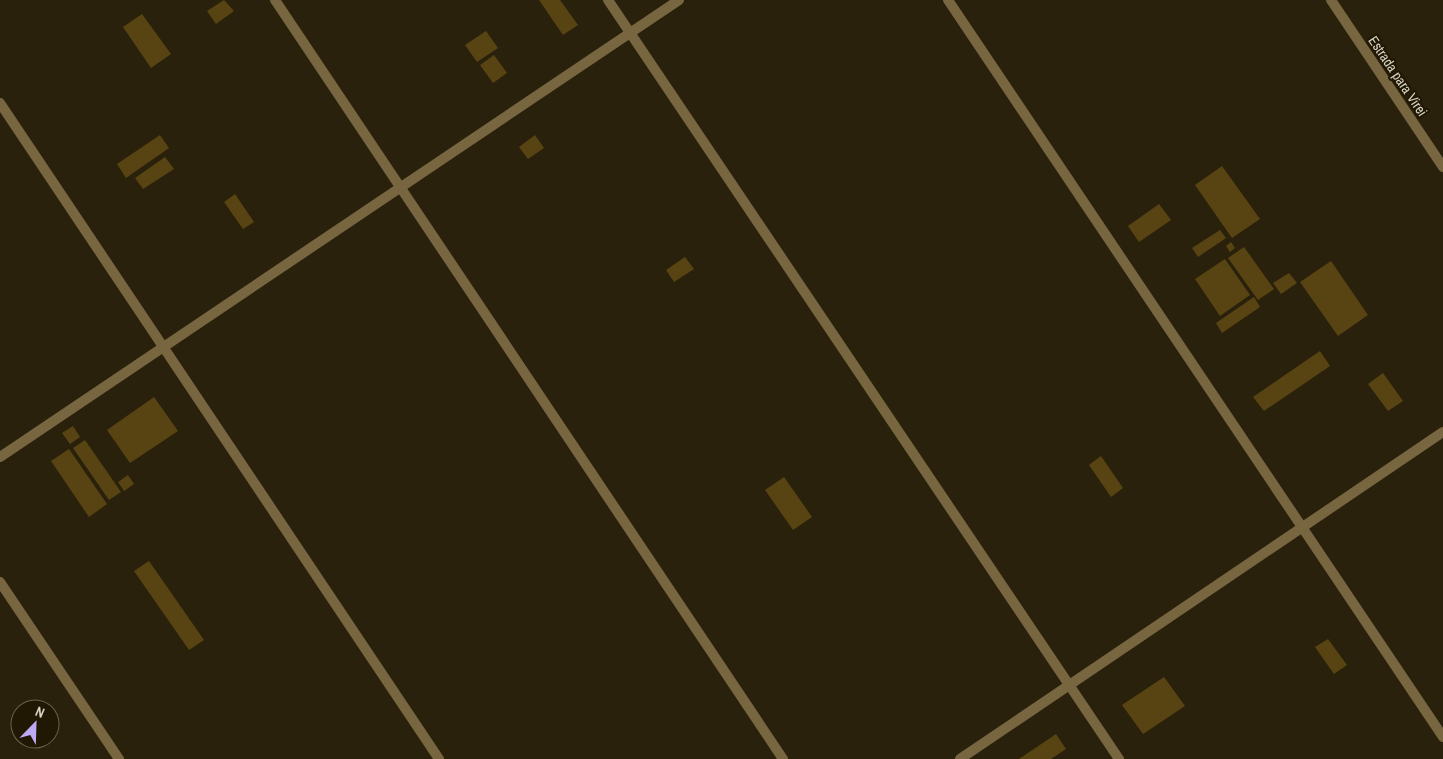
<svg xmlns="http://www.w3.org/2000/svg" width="1443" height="759" font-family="'Archivo Narrow',sans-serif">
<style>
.building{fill:#584412}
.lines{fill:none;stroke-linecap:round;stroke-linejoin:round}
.minor{stroke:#77663f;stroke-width:10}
.tertiary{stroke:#77663f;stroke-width:10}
.labels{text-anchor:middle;stroke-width:4.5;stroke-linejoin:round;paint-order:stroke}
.street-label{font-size:14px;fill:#d8d2c5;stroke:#211804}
</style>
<rect width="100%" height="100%" fill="#2a210c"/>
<g class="building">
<path d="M224,0L234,11L216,24L207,11Z"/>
<path d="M539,0H560L578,25L563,35Z"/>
<path d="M142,14L171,54L151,68L123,27Z"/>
<path d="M486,31L498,48L477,62L465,45Z"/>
<path d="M494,55L507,73L493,83L480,65Z"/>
<path d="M160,135L169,148L126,178L117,164Z"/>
<path d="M535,135L544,148L528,159L519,147Z"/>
<path d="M165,157L174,169L143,189L135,178Z"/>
<path d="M1222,166L1260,219L1232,238L1195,185Z"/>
<path d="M235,194L254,222L243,229L224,202Z"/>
<path d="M1159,204L1171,220L1139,242L1128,226Z"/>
<path d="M1220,230L1226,238L1198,257L1192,248Z"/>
<path d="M1231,242L1235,248L1230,252L1226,246Z"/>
<path d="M1244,247L1274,289L1258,300L1228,258Z"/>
<path d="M685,257L694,269L674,282L666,270Z"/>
<path d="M1225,259L1250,295L1220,316L1195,279Z"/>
<path d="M1331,261L1368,315L1338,336L1300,282Z"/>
<path d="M1289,273L1297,283L1281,294L1273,283Z"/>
<path d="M1254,297L1260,307L1222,333L1216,323Z"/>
<path d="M1320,351L1330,366L1264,411L1253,397Z"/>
<path d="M1383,373L1403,401L1388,411L1368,384Z"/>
<path d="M154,397L178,431L130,463L107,430Z"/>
<path d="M73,426L80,437L70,444L62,433Z"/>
<path d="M85,440L121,492L109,500L73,448Z"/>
<path d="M69,449L107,504L89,517L51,461Z"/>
<path d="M1101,456L1123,488L1111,497L1089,465Z"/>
<path d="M128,475L134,484L124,491L118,482Z"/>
<path d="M784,477L812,517L793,530L765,490Z"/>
<path d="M149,561L204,640L189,650L134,571Z"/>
<path d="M1328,639L1347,665L1334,674L1315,647Z"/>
<path d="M1164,677L1185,706L1143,734L1122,705Z"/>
<path d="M1056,734L1066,749L1051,759H1019Z"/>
</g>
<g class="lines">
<g class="minor">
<path d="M275,0L783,759"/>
<path d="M608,0L1119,759"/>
<path d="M948,0L1443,737"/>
<path d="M0,103L439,759"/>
<path d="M0,457L679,0"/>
<path d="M0,582L119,759"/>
<path d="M960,759L1443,432"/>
</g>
<path class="tertiary" d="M1331,0L1443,167"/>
</g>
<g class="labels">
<g class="street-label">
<text transform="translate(1398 76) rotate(56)" y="5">Estrada para Virei</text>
</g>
</g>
<g transform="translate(35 724) rotate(23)"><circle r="24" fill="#211804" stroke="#6a6251"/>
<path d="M0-4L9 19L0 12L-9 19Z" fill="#bea9f5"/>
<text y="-8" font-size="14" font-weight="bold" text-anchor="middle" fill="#d8d2c5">N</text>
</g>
</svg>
